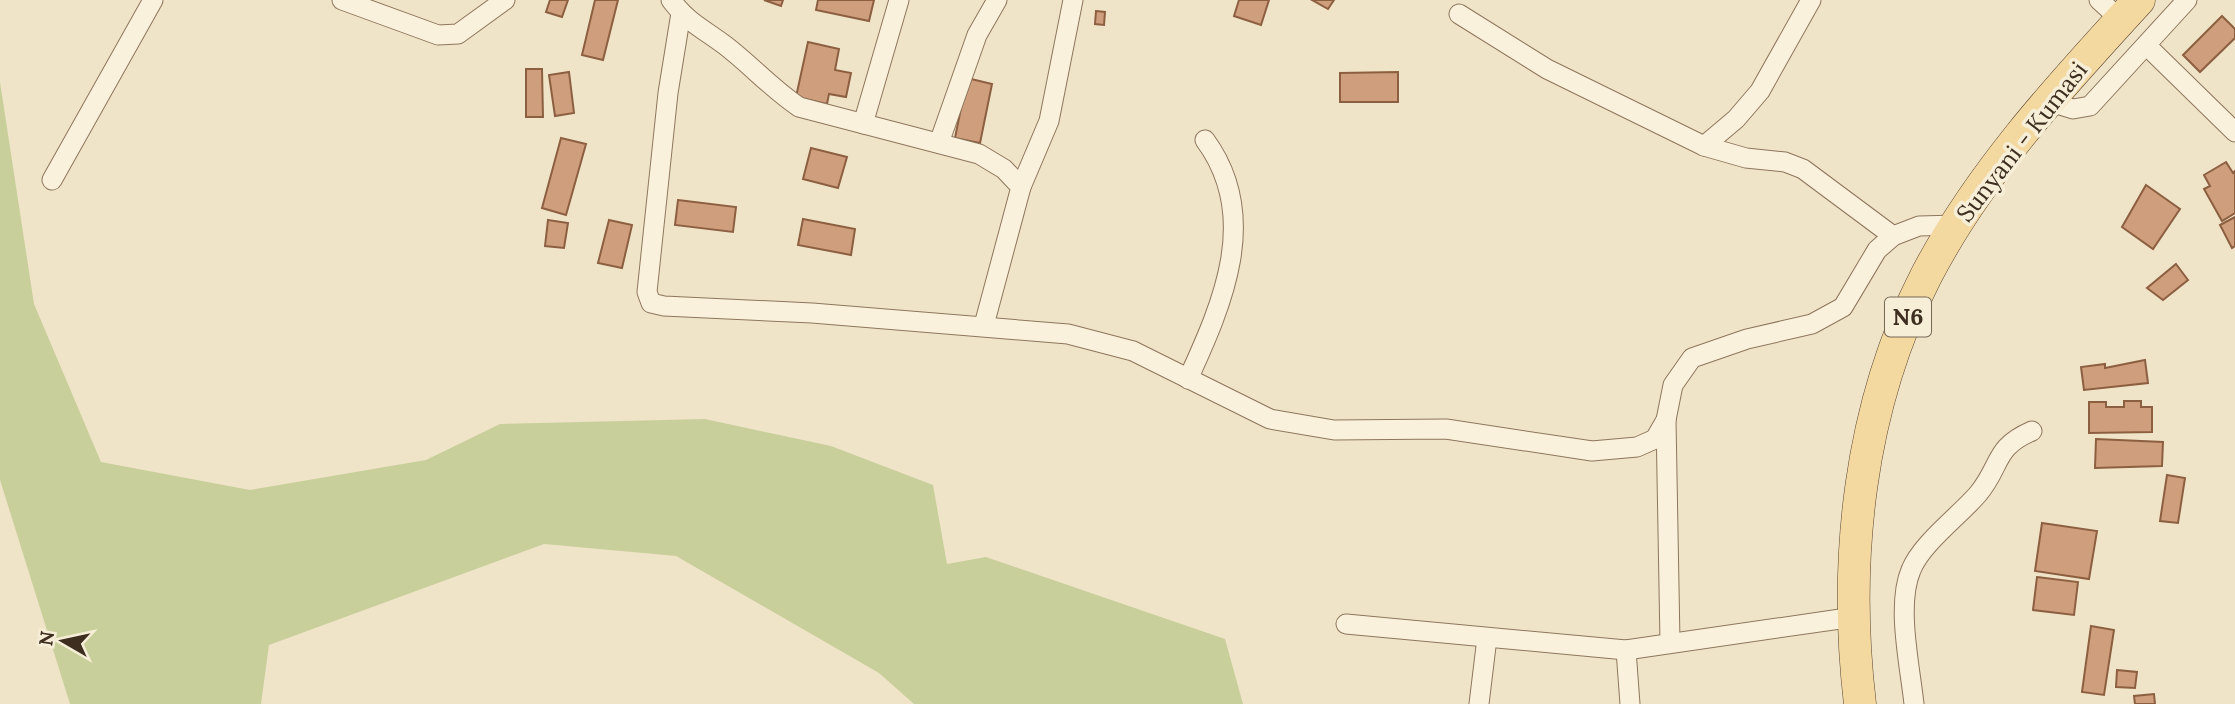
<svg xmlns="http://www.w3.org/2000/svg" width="2235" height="704" font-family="Lora,serif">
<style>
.green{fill:#c9cf9b}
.building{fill:#cf9f7d;stroke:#8d5f41;stroke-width:2}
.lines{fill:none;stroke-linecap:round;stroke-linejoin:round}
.street-casing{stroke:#8d765c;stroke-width:21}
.primary-casing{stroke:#5b4430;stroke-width:33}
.street{stroke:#faf1dc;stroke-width:19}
.primary{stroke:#f3d9a0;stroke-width:32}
.labels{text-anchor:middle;stroke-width:7;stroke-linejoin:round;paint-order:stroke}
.shield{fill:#f7eed8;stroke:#756857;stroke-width:2}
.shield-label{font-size:23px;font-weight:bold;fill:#3d2e20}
.street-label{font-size:24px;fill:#3d2e20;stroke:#f7eed8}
</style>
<rect width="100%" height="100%" fill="#f0e4c8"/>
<path class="green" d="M0,82L34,304L101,462L250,490L426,460L500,424L705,419L831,446L933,485L947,564L986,557L1225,639L1243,704H914L879,673L676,556L544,544L269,645L261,704H70L0,480Z"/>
<g class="building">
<path d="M550,0H568L562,17L546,12Z"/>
<path d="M595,0H618L603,60L582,55Z"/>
<path d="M764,0H783L781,6Z"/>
<path d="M818,0H874L869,21L816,10Z"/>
<path d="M1239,0H1269L1261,25L1234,16Z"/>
<path d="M1312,0H1334L1328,9Z"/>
<path d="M1096,11L1105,12L1104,25L1095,24Z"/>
<path d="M2222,16L2235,29V38L2200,72L2183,55Z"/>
<path d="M808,42L839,49L835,70L851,73L846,97L829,94L827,104L796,97Z"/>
<path d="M526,69H542L543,117H526Z"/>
<path d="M569,72L574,113L555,116L549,75Z"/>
<path d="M1398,72V102H1340V73Z"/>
<path d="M967,78L992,84L980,143L955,138Z"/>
<path d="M561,138L586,144L566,215L542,208Z"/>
<path d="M811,148L847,157L838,188L803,179Z"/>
<path d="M2226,162L2233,173L2235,171V213L2222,221L2204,189L2210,186L2204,175Z"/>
<path d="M2146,185L2180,209L2153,249L2122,227Z"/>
<path d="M678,200L736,207L733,232L675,225Z"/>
<path d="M2235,217V246L2232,248L2220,225Z"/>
<path d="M803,219L855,229L851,255L798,245Z"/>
<path d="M548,220L568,223L564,248L545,246Z"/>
<path d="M609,220L632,225L622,268L598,263Z"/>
<path d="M2176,264L2188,280L2163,300L2147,288Z"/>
<path d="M2145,360L2148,383L2084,390L2081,367L2105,364V368Z"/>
<path d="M2124,401H2141V407H2152V432L2089,433V402H2106V407H2124Z"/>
<path d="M2096,439L2163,442L2162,466L2095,468Z"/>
<path d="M2167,475L2185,478L2178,523L2160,521Z"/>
<path d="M2042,523L2097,531L2089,579L2035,571Z"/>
<path d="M2037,577L2078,582L2074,615L2033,610Z"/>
<path d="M2091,626L2114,630L2104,695L2082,692Z"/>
<path d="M2117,670L2137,672L2135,688L2116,687Z"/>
<path d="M2154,694L2155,704H2135L2134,696Z"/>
</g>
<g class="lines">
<g class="street-casing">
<g id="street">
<path d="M342,0L438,35L458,34L505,0"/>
<path d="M671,0C689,24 704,29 726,46C752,66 772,89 799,107L979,154L1004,169L1021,187L984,325"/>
<path d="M2099,0L2121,20"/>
<path d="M681,13L668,93L647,292L651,303L664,306L812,313L1068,334L1133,351L1270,419L1334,430L1446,429L1592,451L1637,447L1655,439L1666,420L1673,385L1692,358L1747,339L1812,324L1843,307L1877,250L1893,236L1919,226L1957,225"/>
<path d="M1459,14L1547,69L1704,146L1746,158L1785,162L1803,169L1893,236"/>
<path d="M2147,46L2235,132"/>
<path d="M2047,101L2073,109L2090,106L2187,0"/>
<path d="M863,124L899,0"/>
<path d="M939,143L977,35L997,0"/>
<path d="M1704,146L1736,119L1760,91L1811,0"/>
<path d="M52,180L153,0"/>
<path d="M1021,187L1049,121L1073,0"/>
<path d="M1188,379C1223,303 1261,216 1205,140"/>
<path d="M1666,420L1670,642"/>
<path d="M1346,624L1626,650L1854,617"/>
<path d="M1626,650L1630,704"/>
<path d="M1479,704L1487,638"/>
<path d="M1914,704C1910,666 1896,605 1911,570C1921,544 1959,516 1978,494C2002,465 1993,448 2032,431"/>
</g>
</g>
<g class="primary-casing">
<path id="primary" d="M1860,704C1843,560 1859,407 1926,276C1980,172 2061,85 2139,0"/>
</g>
<use href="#street" class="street"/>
<use href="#primary" class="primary"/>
</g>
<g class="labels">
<rect class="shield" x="1885" y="297.5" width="46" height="39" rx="5"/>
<g class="shield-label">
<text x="1908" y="325">N6</text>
</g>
<g class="street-label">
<text transform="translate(2022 142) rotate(-52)" y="8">Sunyani - Kumasi</text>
</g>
</g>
<g transform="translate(63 641) rotate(279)" stroke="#f7eed8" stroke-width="5" paint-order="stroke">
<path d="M0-5L12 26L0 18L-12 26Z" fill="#3d2e20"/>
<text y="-10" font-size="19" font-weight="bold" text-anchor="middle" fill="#3d2e20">N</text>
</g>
</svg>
